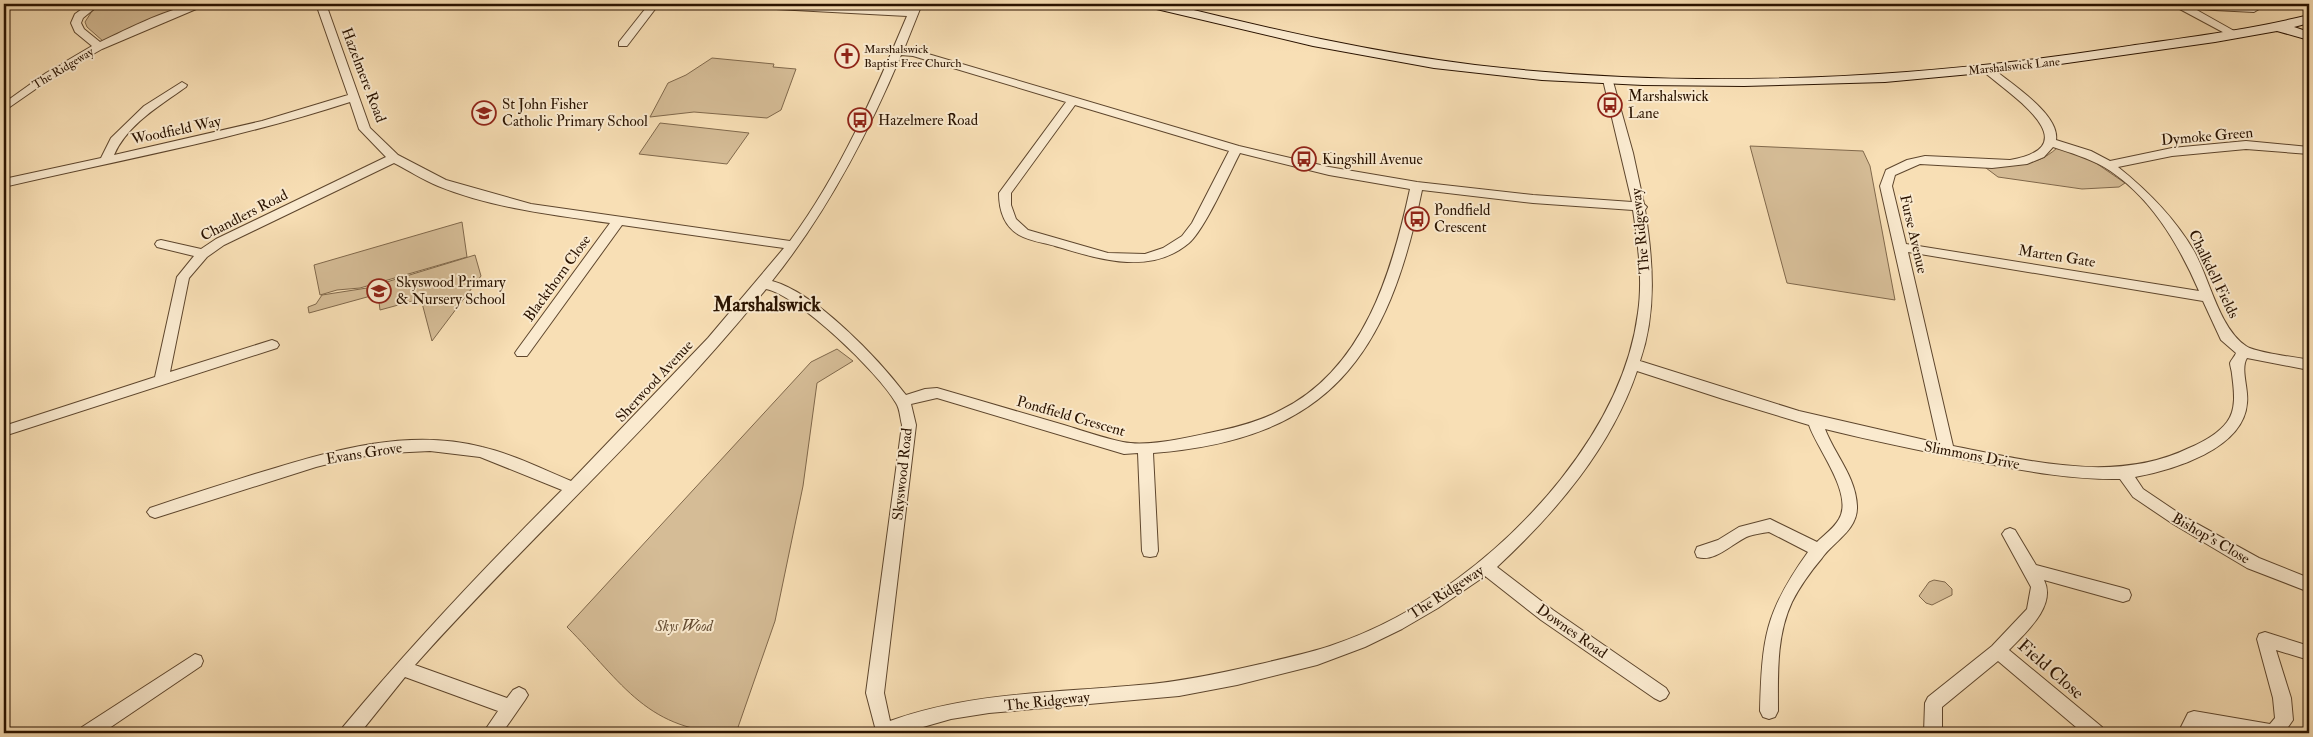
<svg xmlns="http://www.w3.org/2000/svg" width="2313" height="737" font-family="'IM FELL Double Pica',serif">
<style>
.green{fill:#d5bc96;stroke:#80684b}
.lines{fill:none;stroke-linecap:round;stroke-linejoin:round}
.street-casing{stroke:#5e462d;stroke-width:2}
.secondary-casing{stroke:#2a1300;stroke-width:2}
.street{fill:#faeacf;fill-rule:evenodd}
.secondary{fill:#faeacf;fill-rule:evenodd}
.labels{text-anchor:middle;stroke-width:4;stroke-linejoin:round;paint-order:stroke}
.far-poi-label{font-size:12px;fill:#2a1300;stroke:#faeacf;text-anchor:start}
.far-street-label{font-size:12px;fill:#2a1300;stroke:#faeacf}
.street-label{font-size:15px;fill:#2a1300;stroke:#faeacf}
.poi-label{font-size:15px;fill:#2a1300;stroke:#faeacf;text-anchor:start}
.park-label{font-size:15px;font-style:italic;fill:#664e34;stroke:#faeacf}
.near-street-label{font-size:18px;fill:#2a1300;stroke:#faeacf}
.district-label{font-size:20px;font-weight:bold;fill:#2a1300;stroke:#faeacf}
</style>
<rect width="100%" height="100%" fill="#f8dfb5"/>
<filter id="stains"><feTurbulence type="fractalNoise" baseFrequency=".004" numOctaves="4"/><feColorMatrix values="0 0 0 0 .2 0 0 0 0 .09 0 0 0 0 .02 0 0 0 .5 -.17"/></filter>
<radialGradient id="worn" r=".72"><stop offset=".6" stop-color="#630" stop-opacity="0"/><stop offset="1" stop-color="#630" stop-opacity=".3"/></radialGradient>
<g class="green">
<path d="M102,4H182L186,7L104,42L87,27L85,22L92,11Z"/>
<path d="M712,58L774,64L773,67L796,69L781,110L767,118L694,112L650,117L668,83L686,75Z"/>
<path d="M660,123L749,133L727,164L639,154Z"/>
<path d="M1750,146L1863,151L1870,166L1895,300L1787,283Z"/>
<path d="M2057,148L2090,159L2125,183L2119,187L2082,189L1998,177L1982,165C2010,166 2035,168 2057,148Z"/>
<path d="M462,222L467,257L360,288L337,290L320,295L314,265Z"/>
<path d="M475,255L481,276L432,341L422,303L413,301L380,310L378,294L309,313L308,307L316,304L322,295L367,288Z"/>
<path d="M837,349L853,361L817,383L803,486L775,621L736,733C647,733 623,683 567,627L811,362Z"/>
<path d="M1934,580L1945,582L1952,589V595L1932,605L1926,603L1919,596L1929,582Z"/>
</g>
<g class="lines">
<g class="street-casing">
<g id="street">
<path d="M89,4H100L83,18L81,23L84,29L100,42C128,29 178,2 208,4L102,49L53,77L4,111V103L46,73L92,46L75,32L71,23L75,14Z"/>
<path d="M316,4H326L370,128L398,155L446,180L531,204L790,241C841,172 874,94 907,16L736,7L731,4H790L910,10L912,4H922L904,49L918,51L1239,146L1329,167L1417,182L1533,195L1632,202L1603,80L1604,78H1612L1633,153L1644,204L1647,207L1645,210C1653,260 1657,312 1640,361L1799,411L1938,443L1880,186L1886,170L1907,160L1925,156L2010,160C2090,146 2011,95 1984,72V68H1992C2010,83 2060,114 2056,140L2091,151L2110,161L2172,148L2246,141L2309,147V154L2246,149L2172,156L2118,167C2148,191 2174,217 2194,251C2210,280 2219,328 2246,346C2256,353 2296,357 2309,360V370L2247,358C2240,369 2249,389 2247,403C2244,449 2173,470 2135,477L2143,489L2183,516L2259,558L2309,578V592L2247,568L2173,524L2133,497L2120,479C2070,480 2021,470 1972,461C1923,451 1873,441 1825,429C1835,455 1856,477 1857,506C1858,530 1834,541 1822,558C1811,571 1800,586 1792,602C1776,636 1778,675 1778,711L1775,717L1769,719L1763,717L1760,711C1762,638 1765,612 1808,552L1769,532C1762,533 1755,534 1749,536C1733,542 1716,563 1697,557L1695,552L1697,547L1718,540L1739,527L1770,519L1817,542C1824,535 1834,528 1839,519C1854,494 1817,449 1809,425L1723,399L1637,371C1611,448 1556,512 1497,567L1553,610L1666,688L1669,693L1666,698L1660,701L1654,698L1541,620L1485,576L1438,608L1402,629L1365,647L1317,665L1237,685L1179,696L989,713L951,719L902,733H872L875,727L866,693L902,425C900,418 900,409 896,403C879,373 798,295 766,289C658,423 529,537 415,665L507,698L513,690L519,687L525,690L528,695L525,700L502,733H483L498,711L405,677L360,733H340L343,727C412,644 486,566 562,490L480,457L430,451L389,453L352,458L316,467L155,518L150,516L147,512L150,508C184,496 220,485 255,474C328,452 405,427 482,447C512,454 542,469 571,481L708,338L784,248L622,225L527,356H517L515,353L517,350L610,223C553,215 492,208 438,186C423,180 408,170 394,163L224,245L207,257L189,278L170,372L272,340L277,342L279,345L277,348L4,436V426L155,377L177,277L194,256L157,247L155,244L157,241L161,240L201,249L216,239L386,157L359,129L350,102C237,139 120,160 4,187V179L101,158L111,138L144,106L182,82L187,85L186,87C159,106 127,125 114,155L262,121L348,95ZM901,55L913,56L1066,102L999,193C999,210 1004,226 1019,235C1029,241 1045,243 1055,246C1099,259 1150,276 1189,243C1205,229 1229,174 1240,153L1329,175L1410,189C1392,272 1364,369 1281,410C1259,422 1234,428 1209,433C1185,438 1147,447 1123,442C1103,438 1084,431 1064,425C1022,413 979,400 937,388L925,389L906,395C878,358 816,293 772,281C827,212 867,136 901,55ZM1075,105L1229,151L1192,223L1182,236L1163,248L1145,254L1108,253L1028,230L1016,219L1011,205V193ZM2053,147C2071,153 2088,158 2104,167C2150,195 2178,243 2199,291L1906,244L1892,186L1895,175L1920,164L1992,168L2027,164L2044,157ZM1422,190L1533,203L1633,210C1638,243 1643,280 1638,313C1630,375 1599,431 1561,479C1502,553 1420,616 1330,646C1306,654 1280,659 1256,665C1217,674 1178,682 1139,685C1055,693 970,692 890,721L884,693L916,425L911,404L937,398L1124,454L1138,453L1142,551L1144,556L1150,557L1156,556L1158,551L1153,453C1330,439 1388,356 1422,190ZM1908,252L2203,301L2221,340L2236,353C2235,356 2231,360 2230,363C2230,366 2232,371 2232,374C2234,390 2237,409 2227,422C2218,434 2203,442 2189,448C2115,484 2031,461 1953,446Z"/>
<path d="M649,4H659L627,46H619V42Z"/>
<path d="M2176,4L2254,6L2259,9L2254,12L2195,9L2236,32L2237,34L2232,37L2176,7Z"/>
<path d="M2010,528L2015,530L2036,565L2123,588L2129,590L2131,595L2129,600L2123,602L2044,580C2057,606 2025,633 2009,650L2102,727L2105,733H2083L1998,661L1942,707V733H1924L1925,703L1928,697L1992,646L2027,609L2031,587L2002,534L2005,530Z"/>
<path d="M2265,632L2309,646V660L2276,650L2291,698L2293,720L2284,733H2230L2199,728L2196,733H2178L2188,713L2194,711L2270,724L2275,718L2273,698L2257,639L2259,634Z"/>
<path d="M195,654L201,656L203,661L201,666L102,733H79L82,727Z"/>
</g>
</g>
<g class="secondary-casing">
<path id="secondary" d="M1146,4H1169C1270,29 1371,52 1475,65C1687,90 1905,80 2115,48C2180,38 2245,31 2309,15V23L2294,27L2309,32V40L2277,31L2215,42L2025,69L1885,82L1744,86L1643,85L1542,80L1434,68L1313,46L1148,7Z"/>
</g>
<use href="#street" class="street"/>
<use href="#secondary" class="secondary"/>
</g>
<defs>
<g id="church-ring" transform="scale(1.25)"><circle r="9.5" fill="#faeacf" stroke="#8f2418" stroke-width="1.5"/><path d="M-1.2-6h2.4v3.5h3.3v2.4h-3.3V6h-2.4V-.1h-3.3v-2.4h3.3Z" fill="#8f2418"/></g>
<g id="bus-ring" transform="scale(1.25)"><circle r="9.5" fill="#faeacf" stroke="#8f2418" stroke-width="1.5"/><path d="M-5-6H5V4H4V6H2V4H-2V6H-4V4H-5ZM-3.5-4V0h7V-4ZM-3.5 1.2v1.5H-2V1.2ZM2 1.2v1.5H3.5V1.2Z" fill="#8f2418"/></g>
<g id="school-ring" transform="scale(1.25)"><circle r="9.5" fill="#faeacf" stroke="#8f2418" stroke-width="1.5"/><path d="M0-5L7-2L0 1L-7-2ZM-4 1L0 2.5L4 1V4Q0 6-4 4Z" fill="#8f2418"/></g>
</defs>
<g fill-rule="evenodd">
<use href="#church-ring" x="847" y="56"/>
<use href="#bus-ring" x="1610" y="105"/>
<use href="#school-ring" x="484" y="113"/>
<use href="#bus-ring" x="860" y="120"/>
<use href="#bus-ring" x="1304" y="159"/>
<use href="#bus-ring" x="1417" y="219"/>
<use href="#school-ring" x="379" y="291"/>
</g>
<g class="labels">
<g class="far-poi-label">
<text x="864" y="53">Marshalswick<tspan x="864" dy="14">Baptist Free Church</tspan></text>
</g>
<g class="far-street-label">
<text transform="translate(2014 66) rotate(-6)" y="4">Marshalswick Lane</text>
<text transform="translate(63 68) rotate(-31)" y="4">The Ridgeway</text>
</g>
<g class="street-label">
<text transform="translate(364 75) rotate(69)" y="5">Hazelmere Road</text>
<text transform="translate(176 130) rotate(-12)" y="5">Woodfield Way</text>
<text transform="translate(2207 136) rotate(-5)" y="5">Dymoke Green</text>
<text transform="translate(244 215) rotate(-27)" y="5">Chandlers Road</text>
<text transform="translate(1640 231) rotate(-96)" y="5">The Ridgeway</text>
<text transform="translate(1914 234) rotate(77)" y="5">Furse Avenue</text>
<text transform="translate(2057 256) rotate(9)" y="5">Marten Gate</text>
<text transform="translate(2214 274) rotate(64)" y="5">Chalkdell Fields</text>
<text transform="translate(557 278) rotate(-54)" y="5">Blackthorn Close</text>
<text transform="translate(654 381) rotate(-47)" y="5">Sherwood Avenue</text>
<text transform="translate(1071 416) rotate(16)" y="5">Pondfield Crescent</text>
<text transform="translate(364 453) rotate(-9)" y="5">Evans Grove</text>
<text transform="translate(1972 455) rotate(11)" y="5">Slimmons Drive</text>
<text transform="translate(902 474) rotate(-84)" y="5">Skyswood Road</text>
<text transform="translate(2211 538) rotate(30)" y="5">Bishop's Close</text>
<text transform="translate(1446 592) rotate(-33)" y="5">The Ridgeway</text>
<text transform="translate(1572 631) rotate(35)" y="5">Downes Road</text>
<text transform="translate(1047 701) rotate(-6)" y="5">The Ridgeway</text>
</g>
<g class="poi-label">
<text x="1628" y="101">Marshalswick<tspan x="1628" dy="17">Lane</tspan></text>
<text x="502" y="109">St John Fisher<tspan x="502" dy="17">Catholic Primary School</tspan></text>
<text x="878" y="125">Hazelmere Road</text>
<text x="1322" y="164">Kingshill Avenue</text>
<text x="1434" y="215">Pondfield<tspan x="1434" dy="17">Crescent</tspan></text>
<text x="396" y="287">Skyswood Primary<tspan x="396" dy="17">&amp; Nursery School</tspan></text>
</g>
<g class="park-label">
<text x="684" y="631">Skys Wood</text>
</g>
<g class="near-street-label">
<text transform="translate(2051 669) rotate(41)" y="6">Field Close</text>
</g>
<g class="district-label">
<text x="767" y="311">Marshalswick</text>
</g>
</g>
<rect width="2313" height="737" fill="none" stroke="#f8dfb5" stroke-width="20"/>
<rect x="5" y="5" width="2303" height="727" fill="none" stroke="#2a1300" stroke-width="2.5"/>
<rect x="10" y="10" width="2293" height="717" fill="none" stroke="#2a1300"/>
<rect width="100%" height="100%" filter="url(#stains)"/>
<rect width="100%" height="100%" fill="url(#worn)"/>
</svg>
